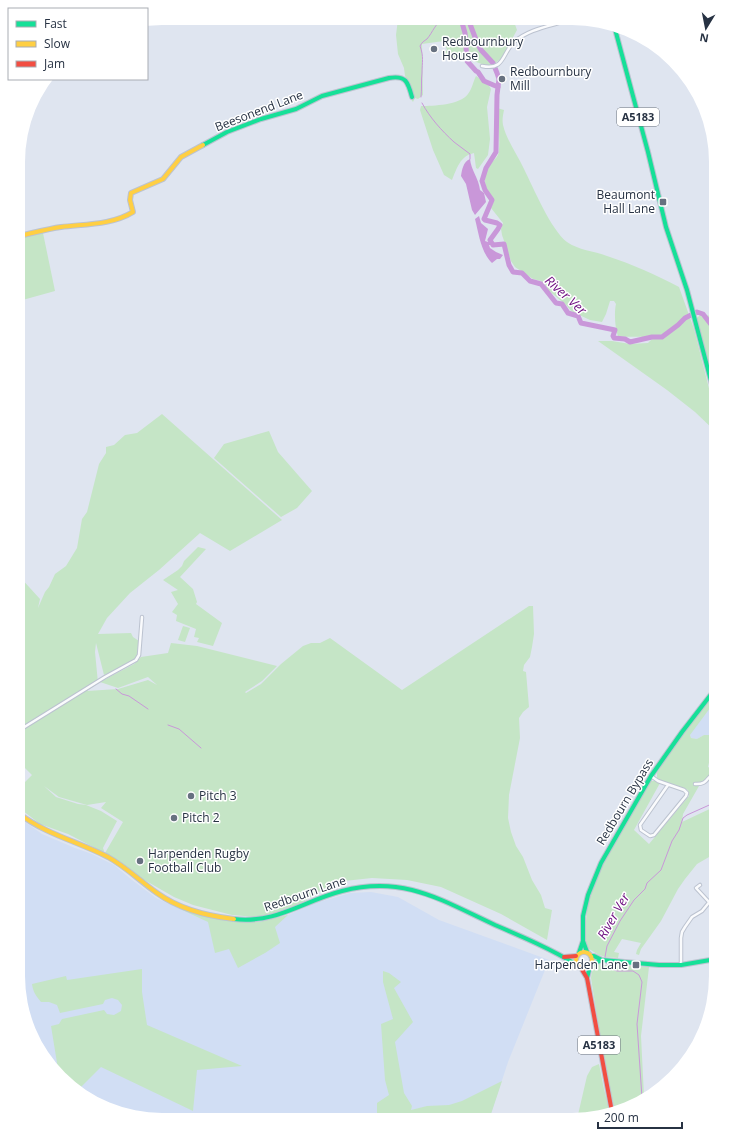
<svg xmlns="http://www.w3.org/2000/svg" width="734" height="1138" font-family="'Open Sans',sans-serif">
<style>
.built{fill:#d1def4}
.green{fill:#c5e5c6}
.water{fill:#c997d9}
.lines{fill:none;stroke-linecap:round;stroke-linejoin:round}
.stream{stroke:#c997d9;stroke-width:1}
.river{stroke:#c997d9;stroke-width:5}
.street-casing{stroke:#bcc3d0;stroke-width:4.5}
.fast-casing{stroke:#bcc3d0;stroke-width:6}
.slow-casing{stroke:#bcc3d0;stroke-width:6}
.jam-casing{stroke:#bcc3d0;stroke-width:6}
.street{stroke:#fafbfd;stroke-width:2.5}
.fast{stroke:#16e098;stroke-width:4}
.slow{stroke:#ffcf43;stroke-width:4}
.jam{stroke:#f24e42;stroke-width:4}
.poi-dot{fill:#677180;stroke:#fff;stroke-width:1.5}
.labels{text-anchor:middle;stroke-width:3;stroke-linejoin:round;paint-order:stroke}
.shield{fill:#fff;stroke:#68707b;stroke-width:1}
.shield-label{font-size:11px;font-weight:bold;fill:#273243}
.poi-label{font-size:12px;fill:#273243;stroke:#fff;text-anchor:start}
.street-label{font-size:12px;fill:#273243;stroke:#fff}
.water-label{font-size:13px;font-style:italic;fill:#701383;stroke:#fff}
</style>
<rect width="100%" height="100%" fill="#dfe5f0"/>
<g class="built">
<path d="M716,702V732L714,735H704L697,739L691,738L690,735L692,730L713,704Z"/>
<path d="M18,817L42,834L75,848L92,854L114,865L132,880L156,898L180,909L235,921L259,922L288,915L315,903L333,898L350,893L371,892L398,897L439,920L549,960L508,1062L489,1120L143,1119L74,1090L29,1031L18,976Z"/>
</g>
<g class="green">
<path d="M398,19H460C464,32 466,45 466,59C459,60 450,59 444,53L447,50L444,41L422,44L423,95L418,99L415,98L413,102C407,94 411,95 412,88L405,76L404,68L398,54L396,35Z"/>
<path d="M462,19H470C468,26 475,43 479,50C483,55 488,60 492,65C484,67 476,61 468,59L466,34Z"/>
<path d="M473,19H513L517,30L507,48L502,58L494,64L481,47L478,41L472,23Z"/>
<path d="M476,76L488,84L491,89L487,107L490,139L488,155L478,169L476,168L474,153C460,156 457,168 452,180L444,175L433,150L420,110L421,106C433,106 460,105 468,94C472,89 473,82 476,76Z"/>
<path d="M497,108L504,110C503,115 502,120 503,125C507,141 517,154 524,169C533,187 551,230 567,242C578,250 594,251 607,256C632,264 656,275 679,287L694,329L716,416V432L695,412L667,390L598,341H612L630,344L648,343L652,339C645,335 627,338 618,336C615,328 614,312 616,304L614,301H610L606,314L602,322L590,320L571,311L567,306L547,289L541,281L533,279L515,267L511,261L502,235L501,229L503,223L491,208L493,199C484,187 482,179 490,165C492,161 496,159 498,155C501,147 498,117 497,108Z"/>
<path d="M43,233L55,291L19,301V238Z"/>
<path d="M700,315L715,316L716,321V395L713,376L700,351L694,321Z"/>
<path d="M162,414L282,520L230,551L200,533L159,570L130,593L107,618L98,634L131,633L133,637L139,641C138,646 139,653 137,658C132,665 112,671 104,675L96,643L95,652L98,683L87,691L118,689L148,680L157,685L148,677L118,688L100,682L134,664L141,657L168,653L171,643L197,646L277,666L262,681L245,692L246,693L261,684L281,664L303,646L311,643H320L330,638L402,690L529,606H533L534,634L532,647L530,657L524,665L523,671L526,672L529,707L523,712L519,718L520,738L509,795L508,818L511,832L516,846L523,857L532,880L541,895L545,908L552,910L547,940L501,914L441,887L407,880L372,878L335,882L301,903L271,914L257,917L232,915L193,905L174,897L141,878L105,853L123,822L101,808L106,802L87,805L59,797L44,786L56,797L78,804L86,805L101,811L117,821L105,844L103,848L104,851L103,852L68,834L40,824L18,807V789L32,775L18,761L19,576L40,599L38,608L45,592L49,587L55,574L66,566L77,548L82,519L87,512L99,464L106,453V447L114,445L125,435L137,433Z"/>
<path d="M269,431L278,452L312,491L297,508L281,517L214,458L224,444Z"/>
<path d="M198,547L206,549L180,577L193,589L197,602L196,604L222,623L213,646L197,642L199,638L194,637L196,629L176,621L177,615L172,612L178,604L171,592L178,590L163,580L178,570L182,566L184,561Z"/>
<path d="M183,626L190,628L185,642L178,640Z"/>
<path d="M716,690V702L713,704L690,735L691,738L697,739L704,735H714L716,732V756L711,754L708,767L712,769L708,778L704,782L698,783L699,786L683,814L682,822L716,806V853L697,864L685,879L678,889L661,921L641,949L639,955L636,954L637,950L641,943L622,939L614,952L619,953L618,958L606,957L599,955L589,949L586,943L585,934L587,908L592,889L605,859L651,781H655L660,783L634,830L649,844L689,796L688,790L659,780L657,778V773L675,744Z"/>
<path d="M180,909L235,921L259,922L288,915L275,927L280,943L265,953L238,968L229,949L215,953L208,922Z"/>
<path d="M602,962L603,965L649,967L641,1036L644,1096L627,1109L615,1111L606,1073L591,978C592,969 594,965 602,962Z"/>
<path d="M711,963H715L714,995L708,1023L706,1026L711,994Z"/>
<path d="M142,969V992L147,1025L242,1066L197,1070L193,1111L101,1067L77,1091L74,1090L58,1069L51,1026L59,1024L62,1019L104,1010L107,1014L114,1015L121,1011L122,1005L118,1000L112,998L105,1000L103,1004L60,1013L57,1005L49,1002H41C36,996 33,992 32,984L66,976L67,980Z"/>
<path d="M383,971L389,973L401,982L394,988L413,1022L395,1042L404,1093L412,1106L411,1110L427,1106L449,1105L462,1101L502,1081L489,1120L377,1119V1103L389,1095L385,1080L381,1024L393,1019L383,982Z"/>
<path d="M599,1064L604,1089L610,1113L577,1119L587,1076L592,1067Z"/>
</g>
<g class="water">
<path d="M470,159C471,170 479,179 480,190L484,193L486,202L475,215L472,210L466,184L461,176C462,170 463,162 470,159Z"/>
<path d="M479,216L481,223L488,229L485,241L488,242L490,240L493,245H489L490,248L496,252L503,255L500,259H497L492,263C481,252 479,235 475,219Z"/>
</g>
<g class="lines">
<g class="stream">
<path d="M421,97C422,89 421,81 422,73C422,62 424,57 420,46C422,42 424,41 427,39C433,32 435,23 444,19"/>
<path d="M422,103C430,118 442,131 454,142C459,146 465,150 470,154V159"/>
<path d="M116,689L122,694L129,696L148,709"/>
<path d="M168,725L179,729L201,748"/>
<path d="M642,1098L637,1024L642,982L639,975L633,971H617L610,968L607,964L605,957L607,946L620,921L634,900L645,889L647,883L661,870L672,841L679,830L683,818L687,815L716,802"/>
</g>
<g class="river">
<path d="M461,19L465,33L467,61L476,71L478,72L484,81L498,87L497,95L496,152L486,168L482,181L485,190L492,200L484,219L485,220L497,223L500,225L498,229L490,240L493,245L504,244L509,265L513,272L522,273L530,281L541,284L556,303L562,304L568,313L578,316L581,323L615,330L613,336L614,338L625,339L630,342L652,337H662L678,325L685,318L697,312L703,314L716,331"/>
<path d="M472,19L470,24L478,45L481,50L493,63L497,73L499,79L498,87"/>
</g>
<g class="street-casing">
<g id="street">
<path d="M482,66C505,71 502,53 514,42C530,28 552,26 572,19"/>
<path d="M18,731L105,677L136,660L139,655L142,617"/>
<path d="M651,776L658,781L684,790L687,793L686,796L654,835L650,836L641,830L640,825L668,785"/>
<path d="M695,784C709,785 706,776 716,772"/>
<path d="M700,885L696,888L709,902"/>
<path d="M681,965V938L682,932L685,927L692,917L702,911L716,894"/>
</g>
</g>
<g class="fast-casing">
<g id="fast">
<path d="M615,29L648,152L666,227L687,290L716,400"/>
<path d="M203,145L227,132L261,119L296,109L322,96L389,78C406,75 408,82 412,97"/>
<path d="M234,919C276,924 303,901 342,891C404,875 441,900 495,925C523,937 551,949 577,965"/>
<path d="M583,941L587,952"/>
<path d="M579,953L583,941V916L588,895L601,863L651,776L682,732L716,688"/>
<path d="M591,956H594L602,960L659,965H681L716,959"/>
<path d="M591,965L602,960"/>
<path d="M587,978L590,966"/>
</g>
</g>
<g class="slow-casing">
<g id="slow">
<path d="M19,236C33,233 47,229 61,227C85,224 112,225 133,212L130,200L131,193L163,179L181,157L203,145"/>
<path d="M18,813C47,835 77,841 108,857C126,867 140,881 157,893C179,909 207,916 234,919"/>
<circle cx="584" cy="960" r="8"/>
</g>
</g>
<g class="jam-casing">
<g id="jam">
<path d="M564,957L576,956"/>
<path d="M581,968L587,978L612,1112"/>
</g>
</g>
<use href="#street" class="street"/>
<use href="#fast" class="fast"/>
<use href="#slow" class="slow"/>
<use href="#jam" class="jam"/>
</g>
<g class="poi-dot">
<circle cx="434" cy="49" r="4"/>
<circle cx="502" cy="79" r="4"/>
<rect x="659" y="198" width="8" height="8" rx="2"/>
<circle cx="191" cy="796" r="4"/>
<circle cx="174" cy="818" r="4"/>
<circle cx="140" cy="861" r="4"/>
<rect x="632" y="961" width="8" height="8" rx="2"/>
</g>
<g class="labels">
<g class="shield">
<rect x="617" y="108" width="42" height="18" rx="3"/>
<rect x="578" y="1036" width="42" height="18" rx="3"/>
</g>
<g class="shield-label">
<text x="638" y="121">A5183</text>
<text x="599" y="1049">A5183</text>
</g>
<g class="poi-label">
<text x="442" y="46">Redbournbury<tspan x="442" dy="14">House</tspan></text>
<text x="510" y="76">Redbournbury<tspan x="510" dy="14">Mill</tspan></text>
<text x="655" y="199" text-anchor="end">Beaumont<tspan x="655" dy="14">Hall Lane</tspan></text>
<text x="199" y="800">Pitch 3</text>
<text x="182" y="822">Pitch 2</text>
<text x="148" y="858">Harpenden Rugby<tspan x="148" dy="14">Football Club</tspan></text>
<text x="628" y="969" text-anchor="end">Harpenden Lane</text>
</g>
<g class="street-label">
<text transform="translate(259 111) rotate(-21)" y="4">Beesonend Lane</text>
<text transform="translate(625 802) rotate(-59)" y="4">Redbourn Bypass</text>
<text transform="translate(305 894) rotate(-19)" y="4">Redbourn Lane</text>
</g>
<g class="water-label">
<text transform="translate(566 295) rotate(42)" y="5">River Ver</text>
<text transform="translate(613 916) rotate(-60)" y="5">River Ver</text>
</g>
</g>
<path d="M0 0H734V1138H0ZM162 25H572A137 137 0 0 1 709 162V976A137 137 0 0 1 572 1113H162A137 137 0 0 1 25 976V162A137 137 0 0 1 162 25Z" fill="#fff" fill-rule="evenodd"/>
<rect x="8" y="8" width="140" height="72" fill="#ffffff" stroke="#a9adb4"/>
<rect x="16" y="21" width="20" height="6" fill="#16e098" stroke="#a9adb4"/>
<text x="44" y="28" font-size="12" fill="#273243">Fast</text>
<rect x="16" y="41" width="20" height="6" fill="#ffcf43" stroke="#a9adb4"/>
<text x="44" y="48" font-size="12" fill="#273243">Slow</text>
<rect x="16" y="61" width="20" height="6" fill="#f24e42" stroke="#a9adb4"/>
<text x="44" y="68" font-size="12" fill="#273243">Jam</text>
<g transform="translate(706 28) rotate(190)" stroke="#ffffff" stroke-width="3" paint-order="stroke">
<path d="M0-3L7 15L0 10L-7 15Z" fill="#273243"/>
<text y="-6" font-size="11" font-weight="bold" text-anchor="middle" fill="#273243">N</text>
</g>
<path d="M598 1122v6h84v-6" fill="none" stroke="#273243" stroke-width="2"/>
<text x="604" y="1122" font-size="12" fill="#273243" stroke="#ffffff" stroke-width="3" paint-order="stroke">200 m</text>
</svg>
